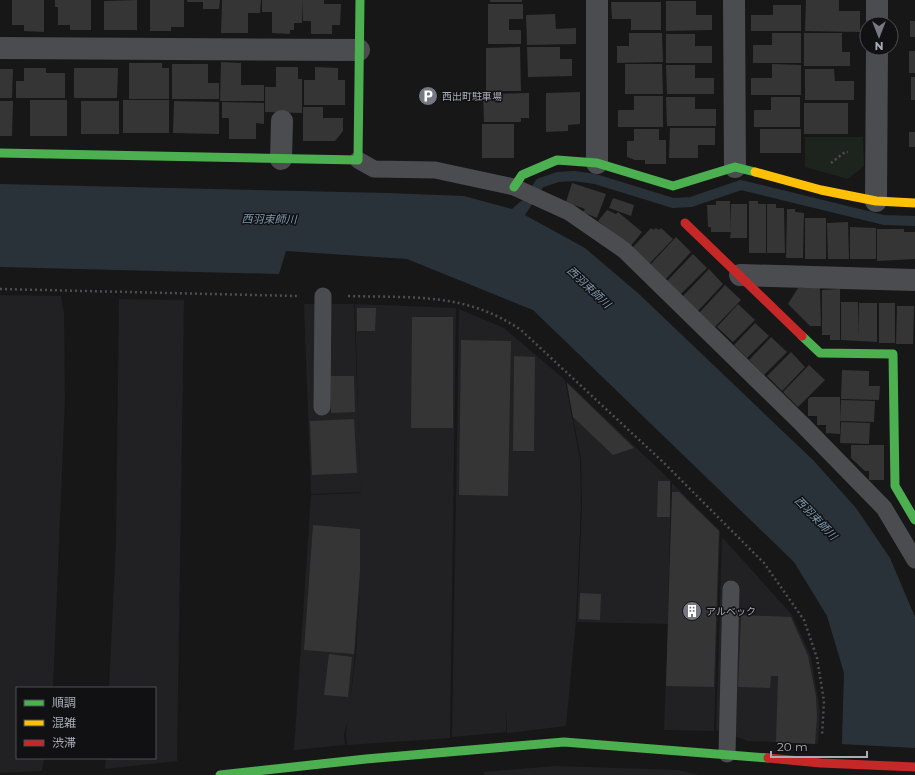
<svg xmlns="http://www.w3.org/2000/svg" width="915" height="775" font-family="Montserrat,'Noto Sans JP',sans-serif">
<style>
.built{fill:#212123}
.green{fill:#1d241e}
.water{fill:#2a3239}
.pier{fill:#171717}
.lines{fill:none;stroke-linecap:round;stroke-linejoin:round}
.stream{stroke:#2a3239;stroke-width:10}
.building{fill:#353536}
.path{stroke:#4d4e52;stroke-width:2.5;stroke-dasharray:2 3;stroke-linecap:butt}
.lane{stroke:#4b4c50;stroke-width:17}
.street{stroke:#4b4c50;stroke-width:22}
.fast{stroke:#4caf50;stroke-width:9}
.slow{stroke:#ffc107;stroke-width:9}
.jam{stroke:#c62828;stroke-width:9}
.labels{text-anchor:middle;stroke-width:3;stroke-linejoin:round;paint-order:stroke}
.poi-label{font-size:10px;fill:#a8adb8;stroke:#111113;text-anchor:start}
.water-label{font-size:11px;font-style:italic;fill:#7f9bb3;stroke:#111113}
</style>
<rect width="100%" height="100%" fill="#171717"/>
<g class="built">
<path d="M0,295L61,296L64,314L65,398L53,688H17V758H44L42,771L0,773Z"/>
<path d="M119,299L184,300L177,761L105,769L106,758H155V688H109L116,540Z"/>
<path d="M304,304H354L361,492L311,494Z"/>
<path d="M355,304L456,308L450,738L347,745L346,734L356,654L360,589L355,654L348,720L344,734L345,745L294,750L311,495L361,493L362,549Z"/>
<path d="M459,309L504,328L565,380L580,459L581,506L576,620L566,726L507,733V706L506,732L452,737Z"/>
<path d="M566,381L671,481L668,614L672,483L720,531L714,731L664,730L668,624L577,622L582,507L581,459Z"/>
<path d="M722,537L792,615L811,657L820,711L818,744L748,741L716,730Z"/>
<path d="M555,766L678,770L700,775H484V772Z"/>
</g>
<path class="green" d="M805,137H863L864,166L848,179L805,167Z"/>
<path class="water" d="M0,184L387,193L464,196L512,209L521,201L528,205L523,214L585,248L639,294L814,461L856,508L890,558L915,617V775H841L844,673L827,616L794,562L533,310L407,259L286,251L279,274L0,267Z"/>
<path class="pier" d="M841,744L915,748V775H839Z"/>
<g class="lines">
<path class="stream" d="M519,215L540,183L558,177L574,176L595,179L673,203L691,202L741,185L884,220L915,221"/>
</g>
<g class="building">
<path d="M12,0H44V32L24,31V25H12Z"/>
<path d="M55,0H91V30H70V25H58V7H55Z"/>
<path d="M137,0V30H104V1Z"/>
<path d="M150,0H184V27H171V31H150Z"/>
<path d="M187,0H220L219,9H203V2H187Z"/>
<path d="M222,0H261L260,13H248V33H221Z"/>
<path d="M262,0H303L302,23H294V30H290V34L272,33V12H262Z"/>
<path d="M303,0H324V4H341L340,25H332V34H311V21H303Z"/>
<rect x="490" y="0" width="32" height="2"/>
<path d="M806,0H839V11H860V32L805,31Z"/>
<path d="M666,1H696V15H712V30L666,31Z"/>
<path d="M611,2H661V30H631V19H612Z"/>
<path d="M488,4H523V19H509V30H521V44H488Z"/>
<path d="M773,5H801V31H751V15H773Z"/>
<path d="M555,14L556,29L576,28V44L527,45L526,15Z"/>
<rect x="910" y="21" width="5" height="16"/>
<path d="M629,33H662L663,62L617,63V46H629Z"/>
<path d="M772,33H801V63H753V45H772Z"/>
<path d="M804,33H842V52H850V66H804Z"/>
<path d="M666,34H695V46H712V63H666Z"/>
<path d="M520,47L521,91H486V48Z"/>
<path d="M527,47H560V59H572V76L528,77Z"/>
<rect x="909" y="51" width="6" height="22"/>
<path d="M221,62L241,63V85H264V101H220Z"/>
<path d="M129,63H162V68H169V99H129Z"/>
<path d="M172,64H208V83H219V99H172Z"/>
<path d="M625,64H662L663,94H625Z"/>
<path d="M772,64L801,65V95H751V78H772Z"/>
<path d="M666,65H695V78H714V94H667Z"/>
<path d="M276,67H298V79H302V113L265,112V87H276Z"/>
<path d="M315,67L338,68V80H345V105H304V80H315Z"/>
<path d="M24,68H46V73H65V98H16V81H24Z"/>
<path d="M74,68H118L117,98H74Z"/>
<path d="M0,69H13L12,98H0Z"/>
<path d="M805,69H834L835,81H854V100H805Z"/>
<rect x="911" y="77" width="4" height="23"/>
<path d="M580,92V124L568,125V131L546,132V93Z"/>
<path d="M529,93V118H521V122H484L483,94Z"/>
<path d="M634,96H663V127H618V110H634Z"/>
<path d="M666,97H695V109H716V126H667Z"/>
<path d="M771,97H800V127H754V110H771Z"/>
<rect x="30" y="100" width="37" height="36"/>
<rect x="123" y="100" width="46" height="33"/>
<path d="M0,101H13L12,136H0Z"/>
<rect x="81" y="101" width="38" height="33"/>
<path d="M174,101L219,102V134L173,133Z"/>
<path d="M222,102L264,103V124L256,123V139H229V118H222Z"/>
<rect x="804" y="103" width="44" height="31"/>
<path d="M303,107H323V118H343V131L335,141H303Z"/>
<rect x="482" y="124" width="32" height="34"/>
<path d="M670,128H715V145H698V158H669Z"/>
<path d="M634,129H659V140H666V164H645V160H635L627,157V141H634Z"/>
<rect x="760" y="129" width="41" height="24"/>
<rect x="909" y="132" width="6" height="15"/>
<path d="M572,183L606,194L597,218L583,212L585,209L566,202Z"/>
<path d="M613,198L634,205L631,216L609,208Z"/>
<path d="M716,201H730V230L731,204H747V238H730L731,232H711V227H708L707,205H716Z"/>
<path d="M749,201H758V204H766V253H749Z"/>
<path d="M767,204H776V208H784L785,253H767Z"/>
<path d="M787,209H795V212L804,213L803,258H786Z"/>
<path d="M607,210L616,214L618,212L642,232L630,247L598,221Z"/>
<rect x="805" y="218" width="21" height="41"/>
<path d="M848,222L849,259H828L827,223Z"/>
<path d="M850,227L876,228V259H850Z"/>
<path d="M651,228L653,230L656,228L659,230L661,228L673,239L649,264L632,248Z"/>
<path d="M877,229H904V253V232H915V259L877,261Z"/>
<path d="M676,237L691,252L664,281L649,266Z"/>
<path d="M693,254L707,268L680,295L666,282Z"/>
<path d="M709,269L723,284L698,311L682,297Z"/>
<path d="M725,285L741,300L715,327L699,313Z"/>
<path d="M798,288H820L821,326H810L788,304Z"/>
<path d="M840,289V340H830V335H822V290Z"/>
<path d="M841,302H858V338L859,303H877V342L841,340Z"/>
<rect x="879" y="303" width="16" height="40"/>
<path d="M738,304L755,320L733,342L717,327Z"/>
<path d="M897,306H914L913,344H896Z"/>
<path d="M357,308H376L375,331H357Z"/>
<path d="M412,317H453V428H411Z"/>
<path d="M755,323L769,336L747,358L734,345Z"/>
<path d="M771,337L787,352L764,375L749,360Z"/>
<path d="M461,340L511,341L508,496L459,495Z"/>
<path d="M791,352L805,367L782,391L767,376Z"/>
<path d="M514,356L535,357L534,451H513Z"/>
<path d="M809,365L825,380L798,407L783,392Z"/>
<path d="M842,370L869,371V386H880L879,400L841,399Z"/>
<path d="M330,376H354L355,412L331,413Z"/>
<path d="M567,383L634,448L613,455L573,417Z"/>
<path d="M811,397H840V434L826,433V425H817V416H808V399Z"/>
<path d="M841,400L875,401L874,422L840,421Z"/>
<path d="M354,419L357,473L312,475L310,421Z"/>
<path d="M841,422L870,423L869,444L840,443Z"/>
<path d="M851,445H884V480H869V471H865L851,458Z"/>
<path d="M658,481H670V517H657Z"/>
<path d="M672,492H679L719,531L714,687L666,686Z"/>
<path d="M313,525L360,529V571L354,654L304,650Z"/>
<path d="M580,593L601,594L600,620L579,619Z"/>
<path d="M741,615L791,617L808,656L816,696L817,717L815,744L776,742L778,676H771L770,688L738,687Z"/>
<path d="M329,654L352,657L348,697L324,695Z"/>
</g>
<g class="lines">
<g class="path">
<path d="M831,163L845,152H848"/>
<path d="M0,289L297,296"/>
<path d="M348,296C413,298 465,292 521,330L663,462L764,563L804,620L817,658L824,701L822,736"/>
</g>
<g class="lane">
<path d="M358,160L374,169L435,170L514,187L569,212L624,250L802,424L884,508L915,560"/>
<path d="M322,407L323,296"/>
<path d="M727,754L731,589"/>
</g>
<g class="street">
<path d="M597,0V163"/>
<path d="M734,0L735,167"/>
<path d="M877,24V0"/>
<path d="M0,48L359,50"/>
<path d="M281,159L282,121"/>
<path d="M876,201L877,48"/>
<path d="M740,275L915,280"/>
</g>
<g class="fast">
<path d="M0,153L358,160L360,0"/>
<path d="M514,187L522,175L557,160L597,163L673,186L735,167L755,172"/>
<path d="M802,336L820,353L893,354L895,486L915,520"/>
<path d="M220,775L366,759L564,742L768,758"/>
</g>
<path class="slow" d="M755,172L821,190L876,201L915,203"/>
<g class="jam">
<path d="M685,223L802,336"/>
<path d="M768,758L821,763L915,767"/>
</g>
</g>
<defs>
<g id="parking-disc" transform="scale(1)"><circle r="9.5" fill="#757880" stroke="#111113"/><path d="M-3.5-5.5H1a3.5 3.5 0 0 1 0 7H-1V5.5H-3.5ZM-1-3.4V-.6H.8a1.4 1.4 0 0 0 0-2.8Z" fill="#fff"/></g>
<g id="building-disc" transform="scale(1)"><circle r="9.5" fill="#757880" stroke="#111113"/><path d="M-4-6H4V6H1V3H-1V6H-4ZM-2.5-4.3h1.7v1.8h-1.7ZM.8-4.3h1.7v1.8H.8ZM-2.5-1h1.7V.8h-1.7ZM.8-1h1.7V.8H.8Z" fill="#fff"/></g>
</defs>
<g fill-rule="evenodd">
<use href="#parking-disc" x="428" y="96"/>
<use href="#building-disc" x="692" y="611"/>
</g>
<g class="labels">
<g class="poi-label">
<text x="442" y="100">西出町駐車場</text>
<text x="706" y="615">アルベック</text>
</g>
<g class="water-label">
<text transform="translate(269 219) rotate(1)" y="4">西羽束師川</text>
<text transform="translate(589 287) rotate(43)" y="4">西羽束師川</text>
<text transform="translate(816 518) rotate(46)" y="4">西羽束師川</text>
</g>
</g>
<rect x="16" y="687" width="140" height="72" fill="#111113" stroke="#4d4f55"/>
<rect x="24" y="700" width="20" height="6" fill="#4caf50" stroke="#4d4f55"/>
<text x="52" y="707" font-size="12" fill="#a8adb8">順調</text>
<rect x="24" y="720" width="20" height="6" fill="#ffc107" stroke="#4d4f55"/>
<text x="52" y="727" font-size="12" fill="#a8adb8">混雑</text>
<rect x="24" y="740" width="20" height="6" fill="#c62828" stroke="#4d4f55"/>
<text x="52" y="747" font-size="12" fill="#a8adb8">渋滞</text>
<g transform="translate(879 36) rotate(180)"><circle r="19" fill="#111113" stroke="#4d4f55"/>
<path d="M0-3L7 15L0 10L-7 15Z" fill="#757880"/>
<text y="-6" font-size="11" font-weight="bold" text-anchor="middle" fill="#a8adb8">N</text>
</g>
<path d="M771 751v6h96v-6" fill="none" stroke="#a8adb8" stroke-width="2"/>
<text x="777" y="751" font-size="12" fill="#a8adb8" stroke="#111113" stroke-width="3" paint-order="stroke">20 m</text>
</svg>
